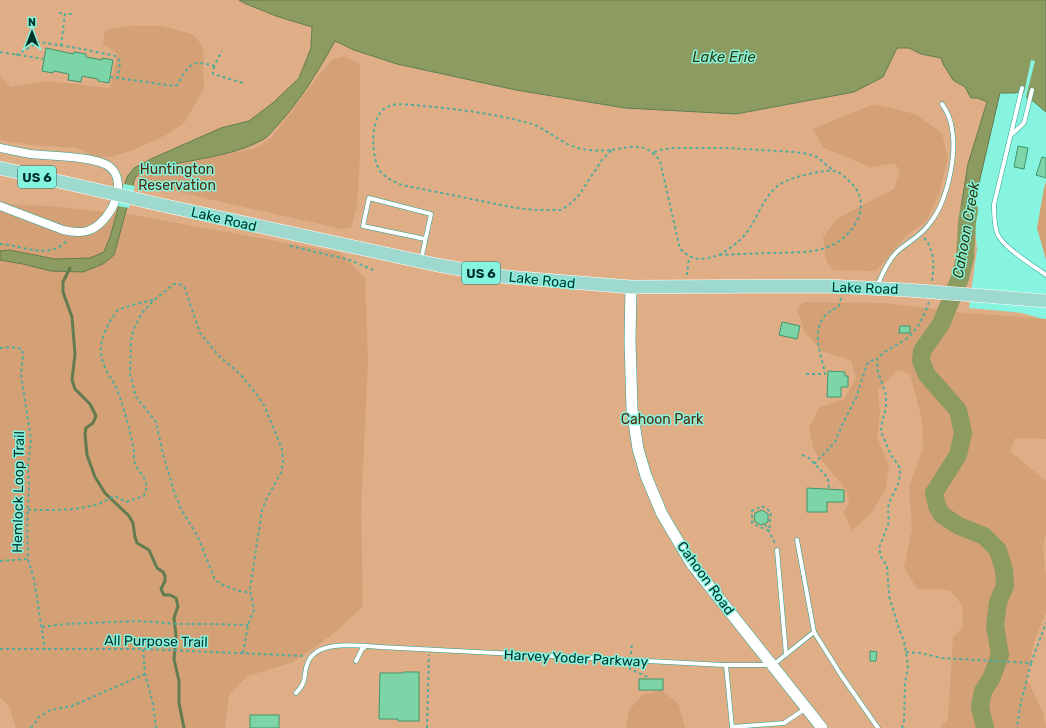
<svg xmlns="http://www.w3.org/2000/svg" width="1046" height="728" font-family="Rubik,sans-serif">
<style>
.green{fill:#e0ae86}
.forest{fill:#d4a075}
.water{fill:#8c9b5f;stroke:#627c50}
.pier{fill:#86f4df}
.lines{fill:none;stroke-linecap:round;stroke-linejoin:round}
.stream{stroke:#627c50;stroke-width:3}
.river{stroke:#8c9b5f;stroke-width:18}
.building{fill:#7dd4a7;stroke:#3e966d}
.lane-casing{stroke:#27a18f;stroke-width:5}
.street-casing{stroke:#27a18f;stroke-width:9}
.secondary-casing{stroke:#27a18f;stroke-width:12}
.primary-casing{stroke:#fff;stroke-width:14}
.path{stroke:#53ab9b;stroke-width:2;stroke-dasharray:3 3;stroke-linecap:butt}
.lane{stroke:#fff;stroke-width:4}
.street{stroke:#fff;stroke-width:8}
.secondary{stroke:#fff;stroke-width:11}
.primary{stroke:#9dd9ce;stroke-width:13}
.primary-bridge-casing{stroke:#fff;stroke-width:14;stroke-linecap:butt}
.primary-bridge{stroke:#9dd9ce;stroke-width:13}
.labels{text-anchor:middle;stroke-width:3;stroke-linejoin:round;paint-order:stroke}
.shield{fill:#86f4df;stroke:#286d62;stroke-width:1}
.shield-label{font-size:13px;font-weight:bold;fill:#00332c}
.park-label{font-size:14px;fill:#4f2d0a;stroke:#86f4df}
.street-label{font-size:14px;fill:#00332c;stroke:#86f4df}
.water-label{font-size:15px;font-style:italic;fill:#333d0e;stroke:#86f4df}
</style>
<rect width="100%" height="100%" fill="#86f4df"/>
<path class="green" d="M0,0H349L354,50L397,64L516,90L625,108L736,114L854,92L883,77L897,48H909L921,54L942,58L943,64L953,80L965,87L971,98H978L987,101L997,91L973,209L977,249L969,308L1022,313L1046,320V728H0Z"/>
<g class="forest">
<path d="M131,26H162L192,34L202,45L204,57L203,70L204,89L184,123L166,135L133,150L111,157H95L76,148L30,145L0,140V76L11,87L47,81L110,88L117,53L103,44L105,30Z"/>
<path d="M344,56L360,64V156L357,206L351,228L341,229L139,183L140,177L151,171L256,148L271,138L319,75L332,60Z"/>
<path d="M874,104L915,114L942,133L948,158L939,194L926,221L906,236L876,271L833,270L826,261L823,237L838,218L894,189L900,172L895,163L870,167L824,148L813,129Z"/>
<path d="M1046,182V260L1037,228L1044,188Z"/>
<path d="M0,202L15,205L51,206L134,215L341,253L365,278L368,362L361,511L363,606L337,631L294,662L247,676L229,695L225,728H16L9,706L0,697Z"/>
<path d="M804,302L884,303L956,312L1046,319V439L1015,438L1010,451L1046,481V533L1043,547L1046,580V613L1034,642L1027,679L1043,713L1046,728H939L948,719L953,637L963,627L962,605L950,590L917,589L904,567L912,530L909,487L923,448L922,420L910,374L898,370L878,390L880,413L877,437L889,466L885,490L871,514L852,530L843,512L849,503L847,491L814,451L809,428L819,408L844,399L856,379L851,360L821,351L804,331L797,309Z"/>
<path d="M662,690L679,705L685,728H626L629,710L642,695Z"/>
</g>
<path class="water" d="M239,0H1046V112L1033,101H1028L1024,93H1000L973,209L974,231L965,234L961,207L968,164L987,102L978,98H971L965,87L953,80L943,64L941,58L921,54L909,48H897L883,77L854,92L736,114L625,108L516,90L397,64L354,50L335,41C319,70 300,101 277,126C273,130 269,136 264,139C242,152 211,157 185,162C168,166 148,162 135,178L114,255L103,264L83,272L51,271L23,264L0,260V251L9,250L55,259L90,258L104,252L110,237L127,177L134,168L153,158L221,128L249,121L274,102L299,78L311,48L312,27L276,16L244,3Z"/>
<g class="pier">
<path d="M1031,60L1035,61L1026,97L1028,101L1033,102V104L1026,102L1023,95H1016V93H1024Z"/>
<path d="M124,184L135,186L129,208L117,206Z"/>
</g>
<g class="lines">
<path class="stream" d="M70,268L63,282V292L72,317L75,354L72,380L75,389L90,404L96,416L93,423L86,428L85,434L87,455L95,477L105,493L129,516L133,523L135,537L137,543L149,550L157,568L163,572L165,576V581L161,589L164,595H170L176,598L178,606L174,618L176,636L174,659L179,681V703L184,728"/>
<path class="river" d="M969,210L967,222L965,258L960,278L941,324L922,351L921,361L927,375L958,410L963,433L958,455L934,493L937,506L942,515L959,526L984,536L998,550L1004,570L1005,586L998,602L995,626L1000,655L991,679L983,691L980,707L985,728"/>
</g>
<g class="building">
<path d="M46,48L73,54L74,52L86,54V57L102,60V58L113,60L109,83L98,81V79L82,76L81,82L68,80L69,74L54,71L53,73L42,71Z"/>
<path d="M1018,146L1028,148L1024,169L1014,167Z"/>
<path d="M1042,157L1046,158V178L1036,175Z"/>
<path d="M782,322L800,326L797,339L779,335Z"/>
<path d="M900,326H910V333H899Z"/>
<path d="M828,371L845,372V376H848V387H841V397H827Z"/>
<path d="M807,488L844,490V502H827V512H807Z"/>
<path d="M762,510L768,514V522L761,525L754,521L755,513Z"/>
<path d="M870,651L877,652L876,661H870Z"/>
<path d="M403,672H419V721H398V719H379L380,673H403Z"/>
<rect x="639" y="679" width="24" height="11"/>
<rect x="250" y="715" width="29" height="13"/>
</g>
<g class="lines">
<g class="lane-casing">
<g id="lane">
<path d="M1022,88L994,204C994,214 994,227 998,235C1004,248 1034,266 1046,275"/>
<path d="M1011,135L1024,123L1032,90"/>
<path d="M421,260L431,214L369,198L363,226L425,239"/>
<path d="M877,286C883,273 889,258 900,249C910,241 922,235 930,223C947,202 957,156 952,129C951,120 947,111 942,104"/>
<path d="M797,540L814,632"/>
<path d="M777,550L786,654"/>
<path d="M356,661L362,649L365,647"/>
<path d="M726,665L732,727L784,723L805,709"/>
<path d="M296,693C309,680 302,675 308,662C318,639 360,646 380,647L724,665H773L814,632L841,675L878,728"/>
</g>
</g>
<g class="street-casing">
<path id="street" d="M0,148C10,150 20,152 30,154C48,156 97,156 110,167C130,184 109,225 87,231C79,233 71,232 63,230L0,206"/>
</g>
<g class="secondary-casing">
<path id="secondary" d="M631,287L630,341L632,409L638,449L646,476L662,514L691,563L822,728"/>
</g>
<g class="primary-casing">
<g id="primary">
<path d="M0,168L75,185"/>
<path d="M162,205L437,265L507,277L631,287L828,286L907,290"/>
<path d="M998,297L1046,301"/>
</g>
</g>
<g class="path">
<path d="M60,12V13L65,14"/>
<path d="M61,46L65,14H72"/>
<path d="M0,52L44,59"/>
<path d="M16,55L39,42L83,49L115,56L120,61L118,78"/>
<path d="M214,66L213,74L243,83"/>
<path d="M110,77L174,86L177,85C189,67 188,58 214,66L222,51"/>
<path d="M399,104C442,107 487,112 529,123C546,128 559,142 575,147C587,151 600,151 612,150L602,160L579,195L570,204L561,210H537L516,208L402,185C395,182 387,179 381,172C371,160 370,122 382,111C386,106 393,105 399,104Z"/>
<path d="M612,150C633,146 646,142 660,161L680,249C694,262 702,260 719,255C740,254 760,253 780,253C796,252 813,253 828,247C854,237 875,203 849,181C845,177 840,172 834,171C825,169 793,177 784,182C765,191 759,216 747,232C740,242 730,248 719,255"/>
<path d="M654,152L660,150L671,148H727L794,152L808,154L817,157L834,171"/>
<path d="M924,238C935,249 934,268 932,281"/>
<path d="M0,244C22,245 50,261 67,240"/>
<path d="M290,246L350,260L373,270"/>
<path d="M687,275L689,257"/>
<path d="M0,348L10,347L22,349L23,356L21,375L31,440L28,464L29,486L27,527L28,559L34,579L45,650"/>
<path d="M806,374H825C822,356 811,334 824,317C827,312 835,309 839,306L841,298"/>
<path d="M802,455L809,458L828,478L829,488"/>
<path d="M814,464L835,442L843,423L856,398L867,364L870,361L877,359"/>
<path d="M762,506L771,512L769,531L752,523V511Z"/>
<path d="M28,510C49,510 73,511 95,505C102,503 108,499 115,496L126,502L144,496C152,477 137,475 134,460C134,457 134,454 134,451C130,431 125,411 118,392C115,383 108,375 104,365C97,349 103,331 113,317C114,315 116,311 118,310C123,307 147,301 153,300"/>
<path d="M765,524L776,545"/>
<path d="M0,561L28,559"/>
<path d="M42,627L65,624L138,621L179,624H209L248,625"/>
<path d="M0,649H143L305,656"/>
<path d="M143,649L145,674L153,704L156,728"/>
<path d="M906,652L920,653L942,658L958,659L1031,663L1020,706L1017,728"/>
<path d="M243,653L248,625L254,610L250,589L262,510L267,498L281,473L283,462L282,449L264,405L255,392L239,373L219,356L200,333L184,286L179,284H174L153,301L142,313L134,328L131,341L130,374L136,397L156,422L163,454L174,491L181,509L198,537L215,580L221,584L239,591L251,593"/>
<path d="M631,654L632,643"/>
<path d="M1031,663L1046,623"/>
<path d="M630,667V669L650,678"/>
<path d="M31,728L39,717L50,710L72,706L145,674"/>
<path d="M427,728L429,655"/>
<path d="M902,728L904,721L905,683L908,666L906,652L904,641L899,629L889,596L887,566L881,557L879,548L889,522L888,510L889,503L899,482L900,472L899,466L891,455L881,432L882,422L886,408V395L878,372L877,359C885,350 896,346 906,339C918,330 924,315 929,302"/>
</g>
<use href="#lane" class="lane"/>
<use href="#street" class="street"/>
<use href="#secondary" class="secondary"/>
<use href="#primary" class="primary"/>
<g class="primary-bridge-casing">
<g id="primary-bridge">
<path d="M75,185L162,205"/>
<path d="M907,290L998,297"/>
</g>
</g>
<use href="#primary-bridge" class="primary-bridge"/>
</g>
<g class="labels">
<g class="shield">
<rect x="18" y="166" width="38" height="22" rx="3"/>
<rect x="462" y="262" width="38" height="22" rx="3"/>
</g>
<g class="shield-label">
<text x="37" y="182">US 6</text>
<text x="481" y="278">US 6</text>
</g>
<g class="park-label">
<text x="177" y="174">Huntington<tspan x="177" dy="16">Reservation</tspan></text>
<text x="662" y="424">Cahoon Park</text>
</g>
<g class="street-label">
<text transform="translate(224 219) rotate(13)" y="5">Lake Road</text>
<text transform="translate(542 280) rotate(6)" y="5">Lake Road</text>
<text transform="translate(865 288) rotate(2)" y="5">Lake Road</text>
<text transform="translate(18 492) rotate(-89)" y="5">Hemlock Loop Trail</text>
<text transform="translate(706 578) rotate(54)" y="5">Cahoon Road</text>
<text transform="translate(156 641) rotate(1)" y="5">All Purpose Trail</text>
<text transform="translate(576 658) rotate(3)" y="5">Harvey Yoder Parkway</text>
</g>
<g class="water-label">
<text x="724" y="62">Lake Erie</text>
<text transform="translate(966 230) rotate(-80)" y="5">Cahoon Creek</text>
</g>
</g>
<g transform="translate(32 32)" stroke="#86f4df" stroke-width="3" paint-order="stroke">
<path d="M0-3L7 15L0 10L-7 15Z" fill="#00332c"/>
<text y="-6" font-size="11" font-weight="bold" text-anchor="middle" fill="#00332c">N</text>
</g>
</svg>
